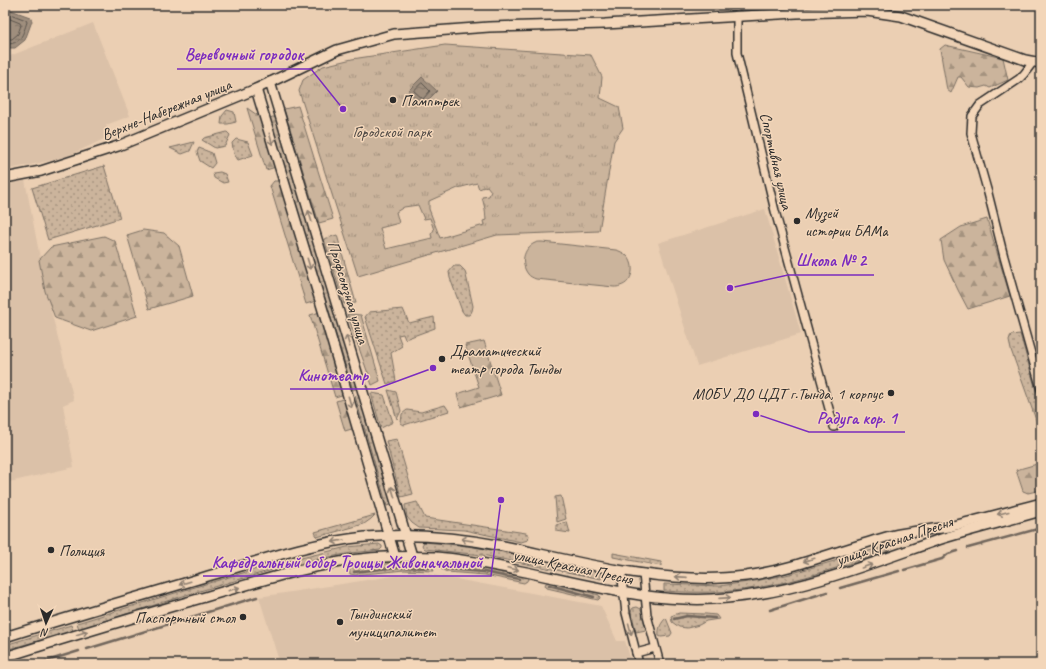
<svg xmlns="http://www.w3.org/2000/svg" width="1046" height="669" font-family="Caveat,sans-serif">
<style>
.built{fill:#dbc1a8}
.grass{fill:url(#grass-dots);stroke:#7b7064}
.forest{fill:url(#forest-firs);stroke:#7b7064}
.park{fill:url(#park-tufts);stroke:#7b7064;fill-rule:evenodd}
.pitch{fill:#cbb49c;stroke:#7b7064}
.water{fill:url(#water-ripples);stroke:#71665c}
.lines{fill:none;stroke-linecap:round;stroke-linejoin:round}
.shore{stroke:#59534c;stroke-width:1}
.stream{stroke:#71665c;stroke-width:2.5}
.minor-casing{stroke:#2b2b2b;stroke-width:10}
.tertiary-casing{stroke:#2b2b2b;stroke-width:12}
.minor{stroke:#f3d6b9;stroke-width:7}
.tertiary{stroke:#f3d6b9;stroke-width:9}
.oneway{stroke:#8f8072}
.poi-dot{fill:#2b2b2b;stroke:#f3d6b9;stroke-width:1.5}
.labels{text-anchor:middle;stroke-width:3;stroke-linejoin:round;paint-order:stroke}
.poi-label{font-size:16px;fill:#2b2b2b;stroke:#f3d6b9;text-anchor:start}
.street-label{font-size:16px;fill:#2b2b2b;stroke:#f3d6b9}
.park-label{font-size:16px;fill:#4b4642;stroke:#f3d6b9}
.leader{fill:none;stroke:#7b2cbf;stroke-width:1.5}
.callout-dot{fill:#7b2cbf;stroke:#f3d6b9;stroke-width:1.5}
.callout-label{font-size:17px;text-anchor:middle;font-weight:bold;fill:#7b2cbf;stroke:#f3d6b9;stroke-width:3;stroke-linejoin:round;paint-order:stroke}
</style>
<defs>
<pattern id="grass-dots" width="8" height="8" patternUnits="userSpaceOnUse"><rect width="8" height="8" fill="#cbb49c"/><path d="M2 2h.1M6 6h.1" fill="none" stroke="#a5937f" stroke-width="1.8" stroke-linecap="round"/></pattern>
<pattern id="forest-firs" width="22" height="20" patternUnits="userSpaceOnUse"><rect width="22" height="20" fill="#cbb49c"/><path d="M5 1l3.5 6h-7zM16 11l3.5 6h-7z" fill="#a5937f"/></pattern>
<pattern id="park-tufts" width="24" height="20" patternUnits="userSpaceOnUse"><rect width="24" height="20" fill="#cbb49c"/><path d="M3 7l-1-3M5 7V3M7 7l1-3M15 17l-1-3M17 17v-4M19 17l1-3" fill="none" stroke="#a5937f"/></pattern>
<pattern id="water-ripples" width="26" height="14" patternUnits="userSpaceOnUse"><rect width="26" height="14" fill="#9f8e7d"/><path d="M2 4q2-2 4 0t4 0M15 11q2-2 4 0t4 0" fill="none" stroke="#827467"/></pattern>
</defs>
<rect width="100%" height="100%" fill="#ebcfb3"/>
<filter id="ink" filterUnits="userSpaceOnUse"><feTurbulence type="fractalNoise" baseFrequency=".025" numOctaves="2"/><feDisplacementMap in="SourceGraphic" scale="8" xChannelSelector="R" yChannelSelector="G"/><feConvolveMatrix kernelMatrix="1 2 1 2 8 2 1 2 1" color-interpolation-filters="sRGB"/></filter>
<g filter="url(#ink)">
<g class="built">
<path d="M93,23L130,116L106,125L110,136L64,158L5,170V58Z"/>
<path d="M25,180L48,299L74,400L63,405L74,467L5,483V185Z"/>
<path d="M765,209L801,334L697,366L658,243Z"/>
<path d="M418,572L601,606L617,641H625L632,664H280L259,597Z"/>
</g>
<g class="grass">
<path d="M227,110L234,112L236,122L228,124H221L222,116Z"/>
<path d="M272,117H274L276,119L358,388L353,390L271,122L270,119Z"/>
<path d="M227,132L230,135L225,146L215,148L202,140L204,138Z"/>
<path d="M236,139L248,142L253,155L238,160L234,154L232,143Z"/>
<path d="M194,142L190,151L182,154L170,148Z"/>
<path d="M199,148L212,153L215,163L211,168L200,161L197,152Z"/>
<path d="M104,166L120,218L48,240L32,188Z"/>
<path d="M220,172L225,174L228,182L223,183L214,178L213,173Z"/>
<path d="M454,266H460L465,271L473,306L472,311L469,315H465L462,311L450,278L449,272Z"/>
<path d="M403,309L409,323L434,317L435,328L405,339L403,334L398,335L402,346L391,353L396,381L387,384L365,317L369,312Z"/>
<path d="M1020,334L1041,408V434L1011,350L1009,341L1011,335Z"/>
<path d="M388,390L396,392L401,411L397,419Z"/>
<path d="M371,393L384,395L393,422L381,428Z"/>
<path d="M360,394L393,504L387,506L355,396Z"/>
<path d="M445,405L449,411L404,425L401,423L402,414L407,410L421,412Z"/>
<path d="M397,439L413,494L401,497L386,441Z"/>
<path d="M561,496L566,519L557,522L555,497Z"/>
<path d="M417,502L425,518L526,533L529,535L528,540L521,542L464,530L419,528L412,523L407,517L405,505Z"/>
<path d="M375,515L371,519L364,524L317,537L315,532Z"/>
<path d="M567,522L570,533L556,531V525Z"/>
<path d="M424,542L467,546L504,552L602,573L601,579L482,555L425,549L423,547L422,545Z"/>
<path d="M379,544L382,546V548L380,550L351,553L319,559L278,569L276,564L347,547Z"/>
<path d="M886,546H888L889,548L888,551C845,565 801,581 755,588C725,593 694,593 664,591V584L720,586L755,581L786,575Z"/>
<path d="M613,553L661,562V566L613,557Z"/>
<path d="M404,562L434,563L432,567L434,571L404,570L355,575L350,574L349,568Z"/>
<path d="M439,563L477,566L527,576L528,579L527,581L524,583L485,575L447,572L441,569L439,566Z"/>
<path d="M270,565L272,570L186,595L79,629L77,623L185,590Z"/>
<path d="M550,582L599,595L600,598L598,600L547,588L545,585L546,583Z"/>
<path d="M637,607L641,609L642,612L646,630L636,632L631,611L633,608Z"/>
<path d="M679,613L706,614L716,615L719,619L706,621L699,625L687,628L679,627L672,622L671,616Z"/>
<path d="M666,618L672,633L670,636L661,637L659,636C658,628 661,623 666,618Z"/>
<path d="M71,625L73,631L5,650V645Z"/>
</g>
<g class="forest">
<path d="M945,45L1003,58L1008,80L990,88L986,86L979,88L969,87L961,77H958L951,93L947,90L940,49Z"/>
<path d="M298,106L333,219L319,223L284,109Z"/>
<path d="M247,108L260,117L276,167L266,170Z"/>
<path d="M274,181H280L316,301L306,304L270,186Z"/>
<path d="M987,219L1010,296L968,309L958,290L944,260L941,240L961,227Z"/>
<path d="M143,230L164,233L179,246L193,296L149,309L127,235Z"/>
<path d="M337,235L356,303L344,304L324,239Z"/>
<path d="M104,236L115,241L137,316L91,331L55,318L45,291L39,260L51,247Z"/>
<path d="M320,312L345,394L335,397L310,315Z"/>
<path d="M347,314L361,315L380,381L372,385Z"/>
<path d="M484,341L501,395L461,407L457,394L479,387L465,345Z"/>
<path d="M346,398L355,428L345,431L336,401Z"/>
<path d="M1037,464L1041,466V490L1028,493L1023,491L1016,470Z"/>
</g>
<path class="park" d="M445,45L591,55L602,77L600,98L619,107L623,128L614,141L599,231L497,235L358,276L299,91L303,80L323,66L352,59ZM477,183L479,189L487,186L491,191L489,196L482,197L485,209L486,220L483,221L484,225L440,238L429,209V201L458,188ZM418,205L424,219L430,218L434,230L431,234L432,238L386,249L380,228L399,223L396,212L404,207Z"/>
<path class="pitch" d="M542,242L616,250C620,251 624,253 627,256C636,265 633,283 620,286C618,287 616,287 614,287L536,279C533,278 529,276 528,274C520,264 523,248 535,243C537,242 539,242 542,242Z"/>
<g class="water">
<path d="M5,8L30,17L32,21L25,40L15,48H5Z"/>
<path d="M422,77L437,91L423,105L408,91Z"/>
</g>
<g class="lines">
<g class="shore">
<path d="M5,12L26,20L27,22C23,34 21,45 5,44"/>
<path d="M5,17L20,23L21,25L18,34L12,39H5"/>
<path d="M422,83L430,91L423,99L414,91Z"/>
</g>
<g class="stream">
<path d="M968,548L1041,528"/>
<path d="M446,569L484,572L519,579"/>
<path d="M904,570L942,559L948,554L958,551"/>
<path d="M354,572L399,567L429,568"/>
<path d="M549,585L594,597"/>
<path d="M840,588L899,571"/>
<path d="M770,610L827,592"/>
<path d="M674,619L687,616L715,618"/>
<path d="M87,649L257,597"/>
<path d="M37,664L79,651"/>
</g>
<g class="minor-casing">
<g id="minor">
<path d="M737,16V53L744,82L775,211L834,427"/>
<path d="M1033,62L1024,74L1019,79L980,105L972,116L971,133L988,193L1004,257L1041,389"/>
<path d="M621,571L626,613L639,664"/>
<path d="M643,574L647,615L660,664"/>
<path d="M636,653L655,648"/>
</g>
</g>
<g class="tertiary-casing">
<g id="tertiary">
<path d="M270,82L412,556"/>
<path d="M256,89L322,307L395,557"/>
<path d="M5,178L41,171L118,146L256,89L337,50L394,34L489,27L605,24L797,13L867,11L901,16L1025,60L1041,63"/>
<path d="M5,637C75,615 145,595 215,574C264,559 314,542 365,537C412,533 457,537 503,546C566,559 628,576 692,578C710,579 728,578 746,576C795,569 842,549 890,536C909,531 929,530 948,527C979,520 1010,511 1041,503"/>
<path d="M5,657C72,636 138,616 205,597C250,584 294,570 340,562C371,556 404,556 436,557C464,559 493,565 521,571C588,585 657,605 727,598C800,592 869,564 938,540C972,529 1007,521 1041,511"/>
</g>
</g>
<use href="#minor" class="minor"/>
<use href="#tertiary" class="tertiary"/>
</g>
<defs><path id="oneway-shaft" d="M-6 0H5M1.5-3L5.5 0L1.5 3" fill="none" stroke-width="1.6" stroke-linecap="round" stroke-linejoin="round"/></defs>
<g class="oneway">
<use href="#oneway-shaft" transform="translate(271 139) rotate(73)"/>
<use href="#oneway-shaft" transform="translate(310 216) rotate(-107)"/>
<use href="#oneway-shaft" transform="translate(309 264) rotate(73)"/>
<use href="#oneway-shaft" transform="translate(348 341) rotate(-107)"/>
<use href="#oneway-shaft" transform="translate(350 402) rotate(74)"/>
<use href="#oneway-shaft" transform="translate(393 492) rotate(-106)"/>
<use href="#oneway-shaft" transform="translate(1003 513) rotate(166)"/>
<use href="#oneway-shaft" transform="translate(467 540) rotate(-171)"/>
<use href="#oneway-shaft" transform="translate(338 541) rotate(170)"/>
<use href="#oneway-shaft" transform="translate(809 560) rotate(164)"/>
<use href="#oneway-shaft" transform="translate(867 566) rotate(-19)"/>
<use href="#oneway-shaft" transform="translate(513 569) rotate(12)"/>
<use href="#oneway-shaft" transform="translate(681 577) rotate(-176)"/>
<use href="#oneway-shaft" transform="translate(185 583) rotate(164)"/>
<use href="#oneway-shaft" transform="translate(234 589) rotate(-16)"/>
<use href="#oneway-shaft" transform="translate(725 598) rotate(-4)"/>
<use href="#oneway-shaft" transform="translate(630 629) rotate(76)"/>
<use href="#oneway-shaft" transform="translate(82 633) rotate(-17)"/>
</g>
</g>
<g class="poi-dot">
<circle cx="393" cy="100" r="4"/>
<circle cx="797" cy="221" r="4"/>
<circle cx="442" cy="359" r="4"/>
<circle cx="891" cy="393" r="4"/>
<circle cx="51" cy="550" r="4"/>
<circle cx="243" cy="617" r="4"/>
<circle cx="340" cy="622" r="4"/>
</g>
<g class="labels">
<g class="poi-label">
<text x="401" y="106">Памптрек</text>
<text x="805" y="218">Музей<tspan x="805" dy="18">истории БАМа</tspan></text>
<text x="450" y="356">Драматический<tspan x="450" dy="18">театр города Тынды</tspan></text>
<text x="883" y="399" text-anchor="end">МОБУ ДО ЦДТ г.Тында, 1 корпус</text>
<text x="59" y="556">Полиция</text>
<text x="348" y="619">Тындинский<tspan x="348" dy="18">муниципалитет</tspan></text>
<text x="235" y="623" text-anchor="end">Паспортный стол</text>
</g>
<g class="street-label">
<text transform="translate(166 109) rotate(-22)" y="6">Верхне-Набережная улица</text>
<text transform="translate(777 161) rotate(77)" y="6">Спортивная улица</text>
<text transform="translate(349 292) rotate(73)" y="6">Профсоюзная улица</text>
<text transform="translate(894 540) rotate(-19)" y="6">улица Красная Пресня</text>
<text transform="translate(573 566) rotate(12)" y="6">улица Красная Пресня</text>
</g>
<g class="park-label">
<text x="392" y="137">Городской парк</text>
</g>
</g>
<path class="leader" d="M343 109L311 69H177M730 288L788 275H874M433 368L376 389H290M756 414L809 432H905M501 500L491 576H203"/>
<g class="callout-dot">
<circle cx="343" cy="109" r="4"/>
<circle cx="730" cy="288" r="4"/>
<circle cx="433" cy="368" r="4"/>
<circle cx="756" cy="414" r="4"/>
<circle cx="501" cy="500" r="4"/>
</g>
<g class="callout-label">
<text x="244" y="60">Веревочный городок</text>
<text x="831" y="266">Школа № 2</text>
<text x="333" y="381">Кинотеатр</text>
<text x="857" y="424">Радуга кор. 1</text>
<text x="347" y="568">Кафедральный собор Троицы Живоначальной</text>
</g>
<rect width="1046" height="669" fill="none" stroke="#f3d6b9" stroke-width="20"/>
<rect x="10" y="10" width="1026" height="649" fill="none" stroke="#2b2b2b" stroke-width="1.5" filter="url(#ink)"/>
<g transform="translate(46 623) rotate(183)" stroke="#f3d6b9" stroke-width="3" paint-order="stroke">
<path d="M0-3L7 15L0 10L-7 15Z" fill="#2b2b2b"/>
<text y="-6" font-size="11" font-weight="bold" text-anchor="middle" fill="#2b2b2b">N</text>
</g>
</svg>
